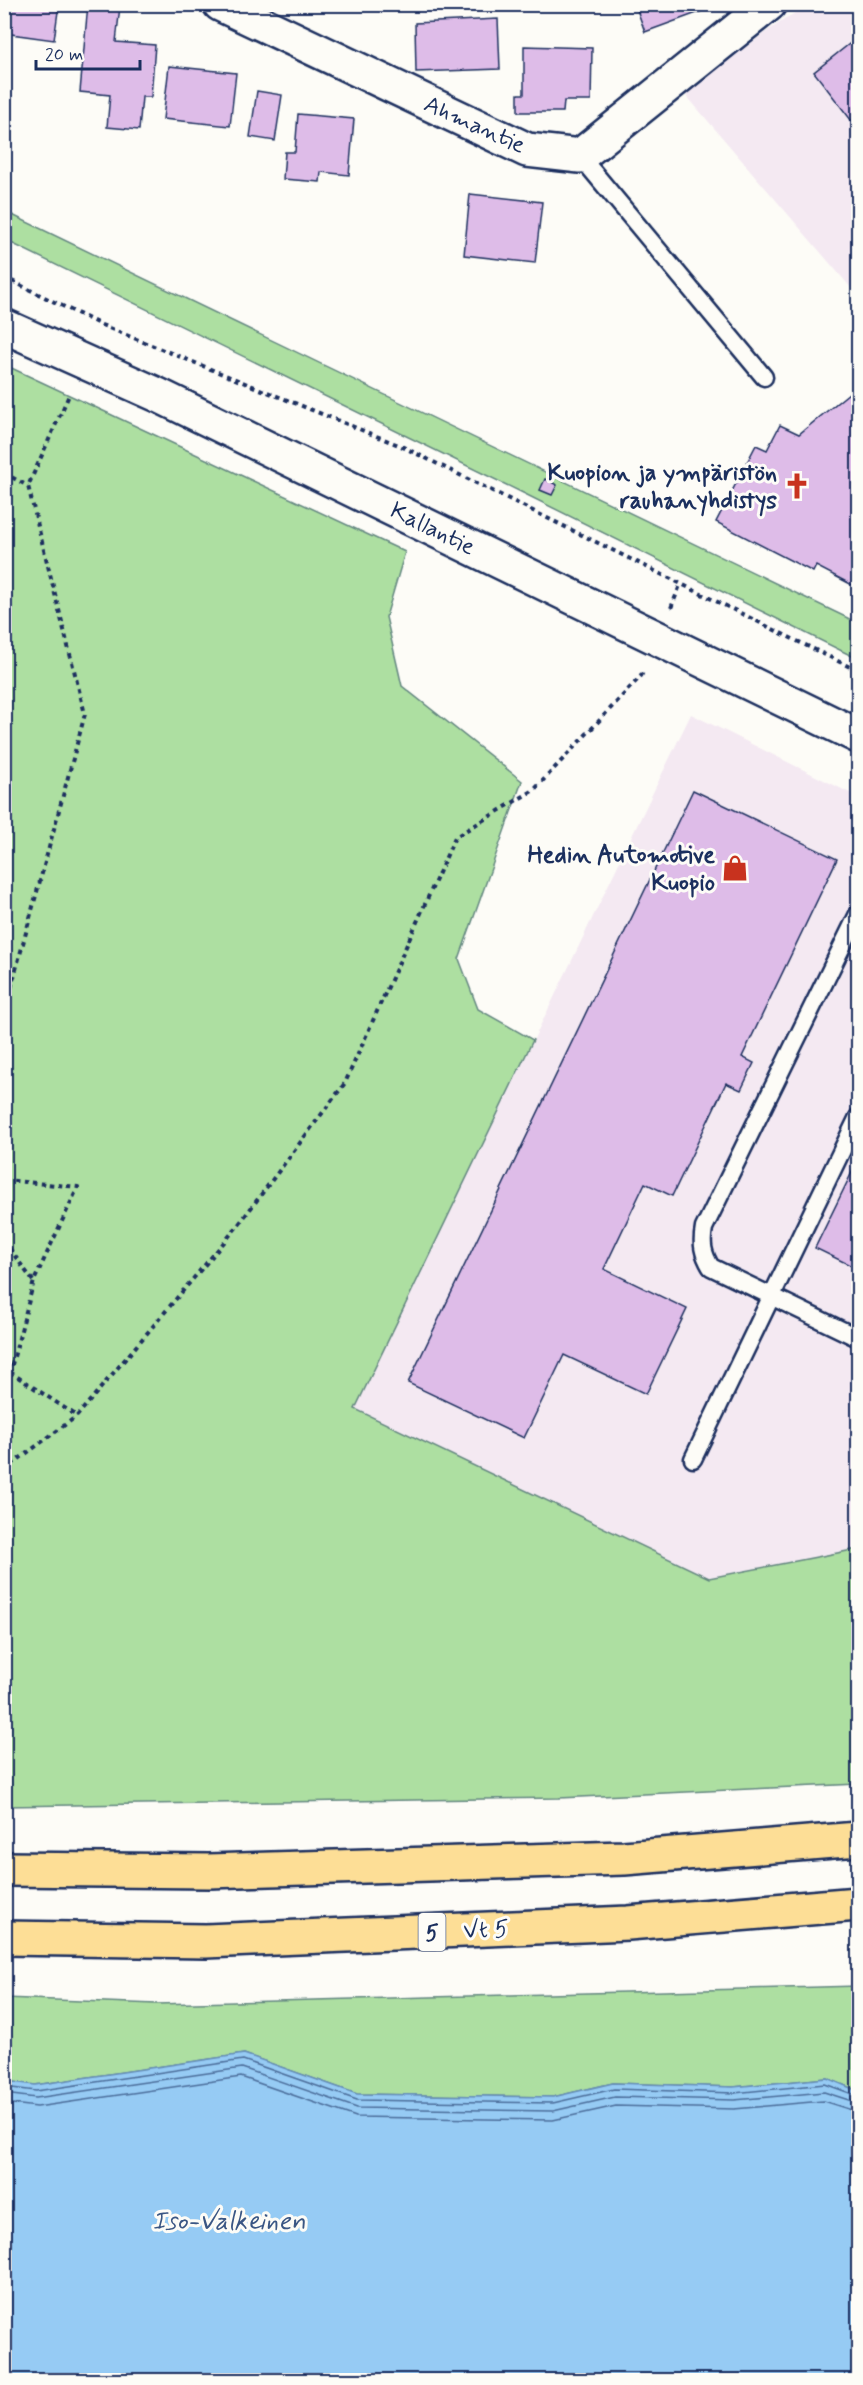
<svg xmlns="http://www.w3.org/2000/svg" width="863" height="2385" font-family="Mynerve,sans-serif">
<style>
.built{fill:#f4e9f2}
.green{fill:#addfa1;stroke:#648780;stroke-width:1.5}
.water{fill:#96cbf4;stroke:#658db8;stroke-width:1.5}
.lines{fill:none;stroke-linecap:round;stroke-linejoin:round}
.shore{stroke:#4c6d9a;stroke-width:1.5}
.building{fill:#debce8;stroke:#1b2f5e;stroke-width:1.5}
.lane-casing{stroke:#1b2f5e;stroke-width:21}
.street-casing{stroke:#1b2f5e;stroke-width:38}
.secondary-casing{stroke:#1b2f5e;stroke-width:38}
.highway-casing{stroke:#1b2f5e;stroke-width:38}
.path{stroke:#1b2f5e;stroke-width:4;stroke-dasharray:4.5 4.5;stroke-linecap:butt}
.lane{stroke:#fdfcf7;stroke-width:16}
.street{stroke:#fdfcf7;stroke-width:33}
.secondary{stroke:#fdfcf7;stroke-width:33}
.highway{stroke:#fdde96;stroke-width:33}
.labels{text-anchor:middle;stroke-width:6;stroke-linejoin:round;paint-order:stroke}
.shield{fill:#fdfcf7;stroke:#5f6c8c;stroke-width:1.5}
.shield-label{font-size:22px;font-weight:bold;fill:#1b2f5e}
.street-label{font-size:24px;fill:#1b2f5e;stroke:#fdfcf7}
.poi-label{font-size:24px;font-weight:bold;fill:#1b2f5e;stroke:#fdfcf7;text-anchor:end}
.water-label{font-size:26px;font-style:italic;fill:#3a5684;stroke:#fdfcf7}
</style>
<rect width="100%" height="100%" fill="#fdfcf7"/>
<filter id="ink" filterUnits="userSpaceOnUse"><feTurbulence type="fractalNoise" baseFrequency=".0167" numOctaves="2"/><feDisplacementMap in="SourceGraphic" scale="12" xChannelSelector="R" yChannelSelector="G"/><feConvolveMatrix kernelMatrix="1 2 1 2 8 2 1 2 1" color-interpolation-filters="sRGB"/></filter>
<g filter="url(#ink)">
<g class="built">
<path d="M807,5H858V296L685,94L764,33Z"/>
<path d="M691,714L858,797V1549L709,1578L355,1409Z"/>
</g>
<g class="green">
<path d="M4,211L858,623V659L523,493L5,240Z"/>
<path d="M5,365L405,552L386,617L402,686L522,781L459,959L478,1009L533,1040L355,1409L709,1578L858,1549V1784L559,1798L5,1806Z"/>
<path d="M858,1986V2091L827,2078L733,2087L613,2083L553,2097L357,2094L244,2054L35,2085L5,2081V1998L156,2004Z"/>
</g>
<path class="water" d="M244,2054L357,2094L553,2097L613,2083L733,2087L827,2078L858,2091V2380H5V2081L35,2085Z"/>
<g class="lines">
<g class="shore">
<path d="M4,2087L36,2091L243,2060L357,2100L553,2103L614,2089L734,2093L825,2084L858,2096"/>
<path d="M4,2094L36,2098L242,2068L357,2108L553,2111L615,2097L734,2100L824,2092L858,2103"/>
<path d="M4,2103L37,2107L241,2077L356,2117L553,2120L616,2106L734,2109L823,2101L858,2112"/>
</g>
</g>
<g class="building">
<path d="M4,4H59L54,40L4,33Z"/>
<path d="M88,4L120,6L116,42L155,45L151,97H142L139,130L107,127L110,95L80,92Z"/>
<path d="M635,4H707L708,9L645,32Z"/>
<path d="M498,19L500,69L416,72L415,23Z"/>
<path d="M858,37V129L814,72Z"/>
<path d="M524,46L592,48L591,101H564L563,112H518V94H524Z"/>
<path d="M169,66L236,73L230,126L163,119Z"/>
<path d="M257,91L282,95L275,141L250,137Z"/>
<path d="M298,114L354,119L349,175L321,172L320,182L283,179L285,152H295Z"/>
<path d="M470,194L542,202L535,263L464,255Z"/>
<path d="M849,393L858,404V582L856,587L816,566L813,572L716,522L756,445L767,450L780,425L799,434Z"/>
<path d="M545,479L557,485L552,495L540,490Z"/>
<path d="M693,790L837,859L742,1057L754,1063L741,1090L726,1083L672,1196L645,1183L604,1269L687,1309L646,1394L564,1355L524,1438L408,1383Z"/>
<path d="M858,1160V1269L815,1248Z"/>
</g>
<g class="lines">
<g class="lane-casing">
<g id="lane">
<path d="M580,156L764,377"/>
<path d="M858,914L704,1228C701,1244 703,1254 711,1267L858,1338"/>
<path d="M693,1459L858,1117"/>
</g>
</g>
<g class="street-casing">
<path id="street" d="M220,4L527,150L580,156L769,4"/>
</g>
<g class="secondary-casing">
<path id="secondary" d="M4,326L158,395L858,736"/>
</g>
<g class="highway-casing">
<g id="highway">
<path d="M4,1869L209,1871L624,1858L858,1839"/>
<path d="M4,1938L206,1941L628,1923L858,1904"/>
</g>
</g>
<g class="path">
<path d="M4,277L99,324L401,446L858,671"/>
<path d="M4,473L28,486"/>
<path d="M671,608L681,583"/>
<path d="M4,1014L85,714L28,486L70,393"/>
<path d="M4,1180L78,1187L34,1281L10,1372L4,1377"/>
<path d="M4,1241L33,1281"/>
<path d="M10,1372L77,1416"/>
<path d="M4,1470L77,1416L236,1228L345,1083L455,837L534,790L641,676L644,670"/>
</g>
<use href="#lane" class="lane"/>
<use href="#street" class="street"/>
<use href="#secondary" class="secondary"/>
<use href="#highway" class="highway"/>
</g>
</g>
<defs>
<g id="church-bare" transform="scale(2.07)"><path d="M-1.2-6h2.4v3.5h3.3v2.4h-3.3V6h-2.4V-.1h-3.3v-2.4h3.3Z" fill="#c8321e" stroke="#fdfcf7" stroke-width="2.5" paint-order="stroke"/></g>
<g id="shop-bare" transform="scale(2.07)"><path d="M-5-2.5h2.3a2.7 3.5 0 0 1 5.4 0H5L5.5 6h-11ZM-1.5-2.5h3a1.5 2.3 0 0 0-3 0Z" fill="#c8321e" stroke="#fdfcf7" stroke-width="2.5" paint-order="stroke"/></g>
</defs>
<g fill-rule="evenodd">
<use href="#church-bare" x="797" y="486"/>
<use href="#shop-bare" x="735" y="868"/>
</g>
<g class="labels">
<rect class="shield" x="418.5" y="1913" width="27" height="38" rx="4.5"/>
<g class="shield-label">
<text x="432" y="1940">5</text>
</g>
<g class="street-label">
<text transform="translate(475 124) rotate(24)" y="8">Ahmantie</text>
<text transform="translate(433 528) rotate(26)" y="8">Kallantie</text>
<text transform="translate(486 1929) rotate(-2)" y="8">Vt 5</text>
</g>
<g class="poi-label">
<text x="777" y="480">Kuopion ja ympäristön<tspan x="777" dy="28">rauhanyhdistys</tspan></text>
<text x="715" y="862">Hedin Automotive<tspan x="715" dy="28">Kuopio</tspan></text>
</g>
<g class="water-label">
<text x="229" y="2229">Iso-Valkeinen</text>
</g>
</g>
<rect width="863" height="2385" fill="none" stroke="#fdfcf7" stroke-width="24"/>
<rect x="12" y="12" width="839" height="2361" fill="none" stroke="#1b2f5e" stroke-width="2" filter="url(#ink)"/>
<path d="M36 60v9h104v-9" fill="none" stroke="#1b2f5e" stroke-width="3"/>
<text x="45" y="60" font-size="18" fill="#1b2f5e" stroke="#fdfcf7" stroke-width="4.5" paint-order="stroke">20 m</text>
</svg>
